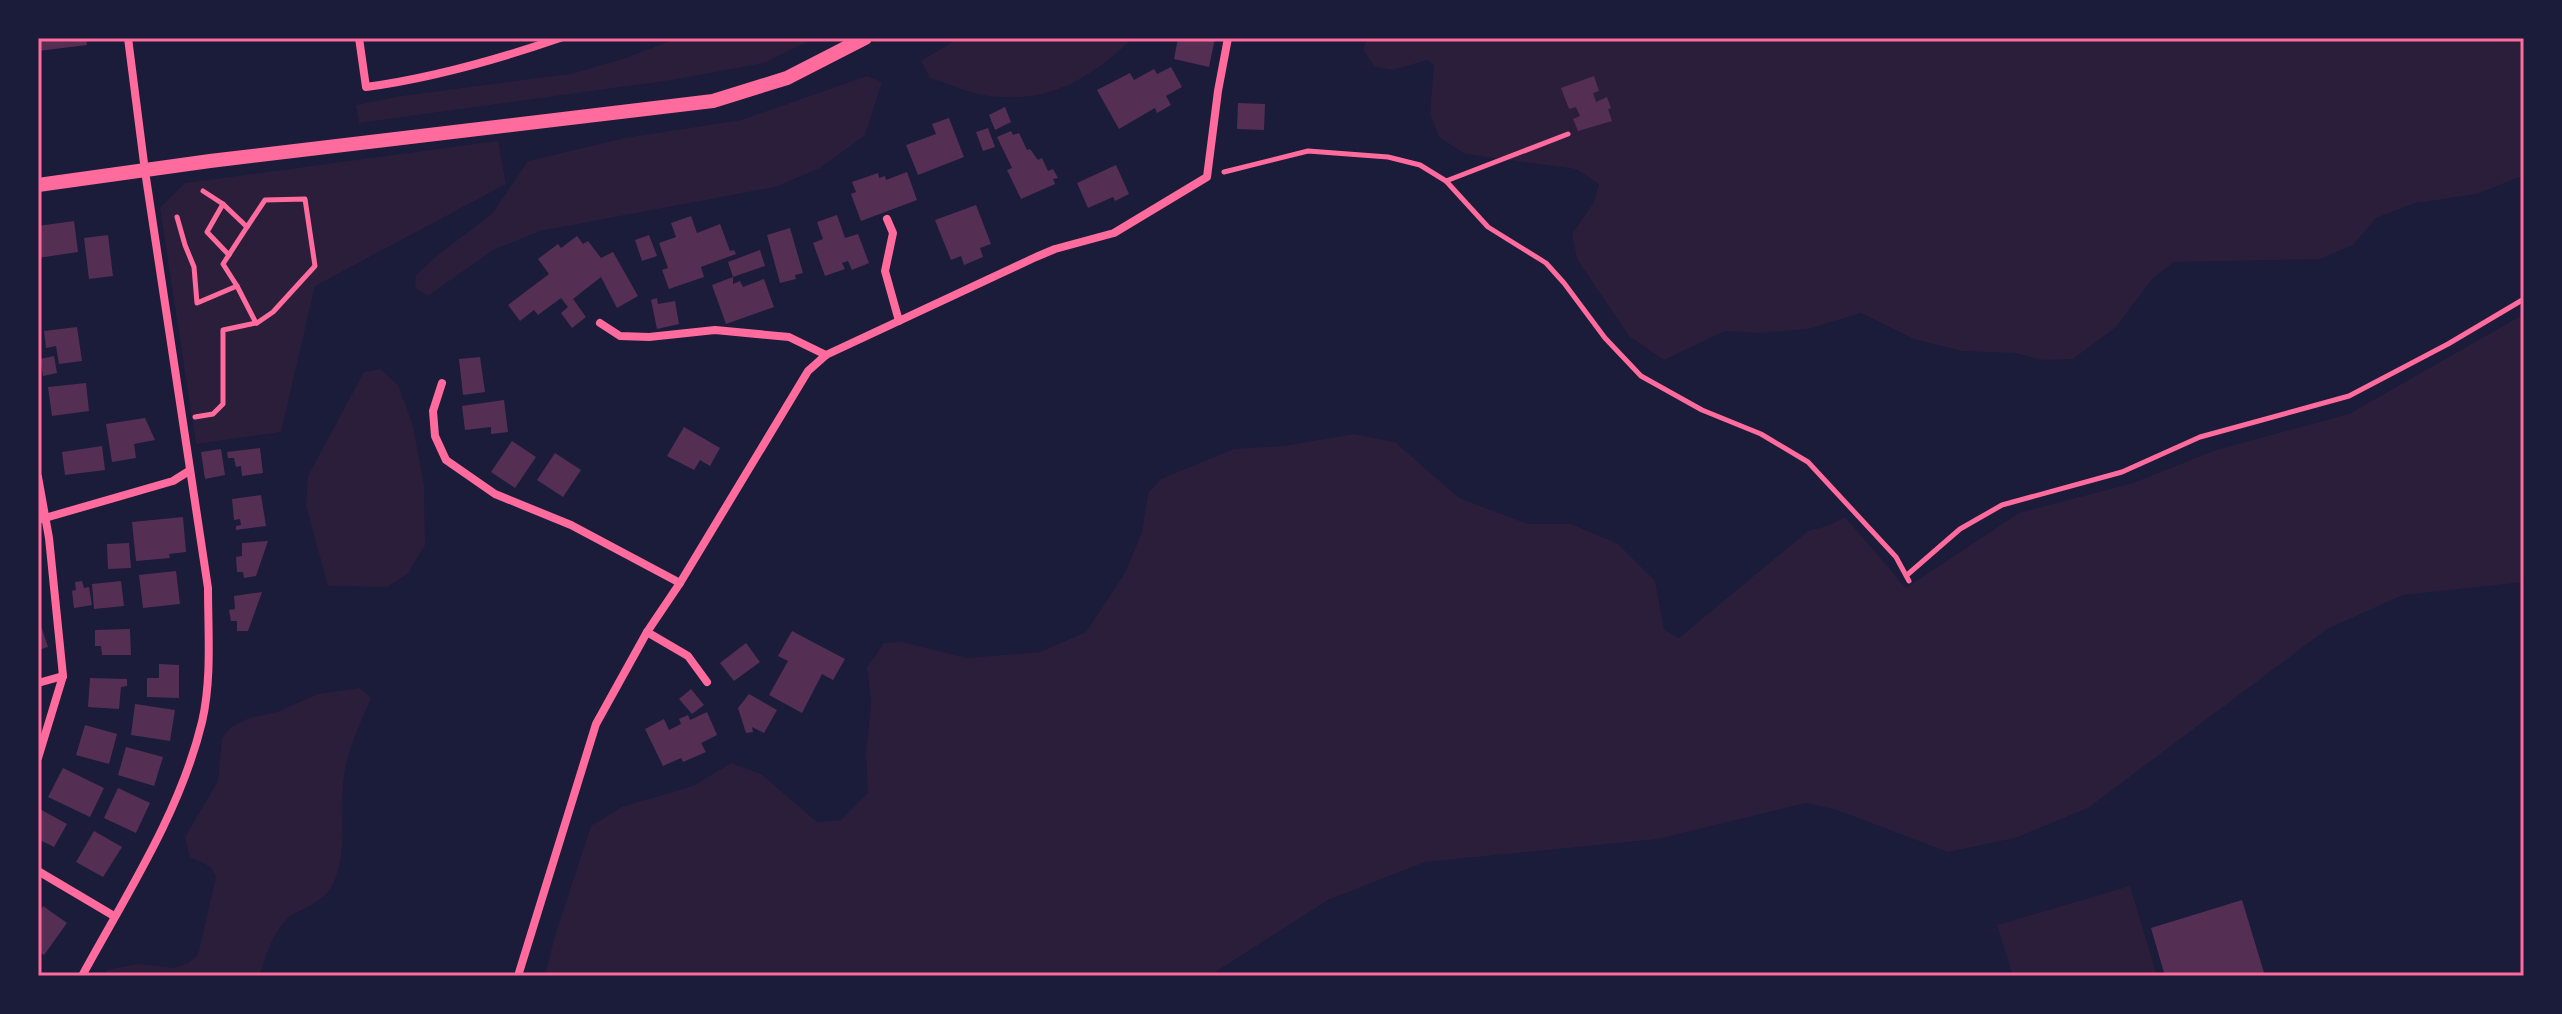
<svg xmlns="http://www.w3.org/2000/svg" width="2562" height="1014" font-family="'Titillium Web',sans-serif">
<style>
.green{fill:#2a1e3b}
.building{fill:#542f53}
.lines{fill:none;stroke-linecap:round;stroke-linejoin:round}
.path{stroke:#ff6b9d;stroke-width:5}
.minor{stroke:#ff6b9d;stroke-width:8}
.tertiary{stroke:#ff6b9d;stroke-width:14}
.neatline{fill:none;stroke:#ff6b9d;stroke-width:3}
</style>
<rect width="100%" height="100%" fill="#1b1b3a"/>
<g class="green">
<path d="M677,38H815L764,63L672,80L359,123L356,105L401,96L570,74L626,58Z"/>
<path d="M959,38H1133C1091,78 1050,104 990,96C970,94 949,84 930,78L921,61Z"/>
<path d="M1367,38H2524V175L2477,194L2415,203L2376,218L2353,245L2320,259L2174,262L2152,279L2116,327L2073,359L2042,360L2015,353L1962,351L1914,339L1861,313L1807,329L1759,333L1725,331L1664,360L1629,336L1577,259L1572,234L1594,202L1599,184L1576,169L1465,154L1439,137L1430,114L1434,65L1427,60L1393,70L1375,67L1363,50Z"/>
<path d="M867,76L882,82L865,135L820,168L775,187L540,231L493,250L428,296L415,288L416,275L439,254L492,214L528,161L625,138L741,120Z"/>
<path d="M498,141L506,184L315,286L281,432L196,444L160,208L185,183Z"/>
<path d="M2524,314V582L2403,595L2327,629L2088,808L2015,838L1948,852L1837,810L1806,803L1658,839L1425,862L1328,900L1209,976H545L554,939L591,826L622,807L693,786L731,763L761,774L817,822L841,820L868,793L866,752L871,703L867,667L884,643L902,642L967,658L1040,652L1086,632L1125,573L1142,532L1148,493L1161,479L1234,449L1284,446L1354,434L1395,442L1459,498L1528,524H1571L1618,544L1655,581L1664,630L1679,638L1808,531L1827,526L1845,517L1906,588L2019,513L2133,483L2216,450L2349,414Z"/>
<path d="M380,369L398,385L413,426L424,485L425,545L408,573L387,587L328,586L306,506L308,476L364,372Z"/>
<path d="M360,688L371,698C359,726 345,755 343,786C341,817 347,855 333,884C322,906 297,908 285,921C272,935 265,958 259,976H102L107,970L138,964L174,968L187,964L198,955L216,877L211,867L190,857L185,837L218,781L222,738L231,727L249,718L277,712L318,694Z"/>
<path d="M2130,886L2157,976H2013L1997,925Z"/>
</g>
<g class="building">
<path d="M38,38H86L87,45L38,51Z"/>
<path d="M1178,38H1215L1209,67L1174,59Z"/>
<path d="M1171,67L1182,87L1166,96L1171,105L1157,113L1155,108L1119,129L1097,90L1130,73L1134,80L1154,69L1157,74Z"/>
<path d="M1594,76L1599,91L1593,93L1596,102L1607,97L1611,108L1608,109L1612,121L1578,131L1573,119L1580,116L1576,107L1569,109L1561,88Z"/>
<path d="M1238,103L1265,104L1264,130L1237,129Z"/>
<path d="M1005,107L1011,122L995,130L989,115Z"/>
<path d="M949,118L964,157L918,175L906,145L936,134L932,124Z"/>
<path d="M988,128L995,147L983,151L976,132Z"/>
<path d="M1011,131L1013,135L1019,133L1027,150L1030,149L1038,160L1042,158L1048,171L1053,169L1058,178L1053,179L1055,184L1021,199L1007,170L1012,168L997,137Z"/>
<path d="M1116,165L1129,194L1115,201L1113,197L1088,208L1077,183Z"/>
<path d="M907,172L917,200L861,221L851,194L856,192L852,182L878,173L879,178L885,176L886,180Z"/>
<path d="M976,205L991,244L980,248L983,257L964,265L961,256L951,260L935,220Z"/>
<path d="M837,215L845,238L858,234L869,263L852,270L848,261L842,263L845,269L825,276L813,243L823,239L817,222Z"/>
<path d="M691,216L697,233L720,224L730,251L734,250L736,254L701,267L704,277L669,289L662,270L668,268L659,243L676,237L671,223Z"/>
<path d="M74,221L78,252L38,258V226Z"/>
<path d="M790,228L803,273L795,275L796,279L780,283L767,235Z"/>
<path d="M108,235L113,276L89,279L84,238Z"/>
<path d="M649,235L657,256L642,261L635,240Z"/>
<path d="M577,236L583,244L588,241L601,258L613,252L638,296L617,308L601,277L573,299L586,317L572,328L561,313L568,307L561,298L538,315L534,310L520,321L508,305L549,274L538,259L558,244L561,248Z"/>
<path d="M760,250L765,266L733,277L728,262Z"/>
<path d="M733,277V284L740,281L743,287L764,279L774,307L726,324L712,285Z"/>
<path d="M657,298L658,304L675,301L679,324L657,329L651,300Z"/>
<path d="M77,327L82,361L59,364L56,346L46,348L44,331Z"/>
<path d="M54,356L57,373L43,376L40,359Z"/>
<path d="M480,357L485,392L463,395L459,359Z"/>
<path d="M86,383L89,411L52,416L48,387Z"/>
<path d="M504,400L508,432L491,434V427L465,430L462,406Z"/>
<path d="M145,418L155,440L134,444L136,458L112,462L106,424Z"/>
<path d="M684,427L720,448L710,466L700,460L694,470L667,456Z"/>
<path d="M512,441L536,457L515,488L491,472Z"/>
<path d="M102,446L105,470L65,475L62,452Z"/>
<path d="M260,448L263,473L242,476L241,466L236,467L234,458H228L227,452Z"/>
<path d="M221,449L225,475L205,479L201,452Z"/>
<path d="M555,453L581,470L563,497L537,480Z"/>
<path d="M261,495L266,526L236,530V526L241,525L240,519L234,520L232,499Z"/>
<path d="M183,517L186,552L169,554L170,558L136,561L132,522Z"/>
<path d="M268,541L256,576L244,578L243,572H237L236,557L242,556V543Z"/>
<path d="M129,543L131,568L108,569L107,544Z"/>
<path d="M176,571L180,604L143,608L139,575Z"/>
<path d="M82,581L84,588L89,587L92,605L74,608L72,591L76,590L75,582Z"/>
<path d="M121,581L124,606L94,609L92,584Z"/>
<path d="M262,592L248,631H237V621H231L229,610L235,609L234,596Z"/>
<path d="M38,617L48,647L38,650Z"/>
<path d="M130,629L131,655H102L101,646H95V630Z"/>
<path d="M792,631L845,659L833,680L822,674L802,713L769,695L788,661L778,656Z"/>
<path d="M746,643L760,662L734,681L720,663Z"/>
<path d="M159,664L179,665V698L147,697V678H159Z"/>
<path d="M90,678L127,679V686L121,687L119,709L88,707Z"/>
<path d="M691,689L704,705L692,714L679,699Z"/>
<path d="M749,694L777,710L764,733L752,727L753,732L746,733L738,708Z"/>
<path d="M135,704L175,710L170,741L131,735Z"/>
<path d="M707,712L717,735L701,743L706,752L683,762L681,758L663,766L645,729L664,719L669,730L681,724L679,719L688,715L690,720Z"/>
<path d="M85,725L117,734L109,764L76,755Z"/>
<path d="M126,747L163,757L154,786L118,775Z"/>
<path d="M63,768L104,788L90,817L48,797Z"/>
<path d="M118,788L150,803L136,833L104,818Z"/>
<path d="M38,808L67,824L54,847L42,841L38,846Z"/>
<path d="M94,831L122,847L103,877L76,862Z"/>
<path d="M2242,900L2265,976H2165L2151,928Z"/>
<path d="M43,906L67,923L44,955L38,951V914Z"/>
</g>
<g class="lines">
<g class="path">
<path d="M1224,172L1308,151L1388,157L1420,165L1446,181L1488,227L1546,263L1564,283L1605,338L1641,376L1702,410L1761,434L1808,462L1896,557L1909,581"/>
<path d="M1446,181L1568,134"/>
<path d="M203,191L223,204L247,227L265,200L305,199L315,266L273,312L257,323"/>
<path d="M223,204L207,232L229,255"/>
<path d="M177,217L185,245L194,267L197,303L237,286L256,323L223,330V404L213,414L195,417"/>
<path d="M237,286L223,264L247,227"/>
<path d="M1907,575L1960,529L2002,505L2122,472L2200,437L2349,396L2448,344L2524,299"/>
</g>
<g class="minor">
<path d="M359,38L366,87C433,78 496,60 560,38"/>
<path d="M887,219L893,233L885,271L899,321"/>
<path d="M600,323L620,336L649,337L715,330L789,337L826,355"/>
<path d="M442,383L433,411L435,436L446,460L495,494L571,525L680,583"/>
<path d="M38,477L49,538L63,676L38,758"/>
<path d="M38,520L173,481L189,471"/>
<path d="M647,632L688,656L707,682"/>
<path d="M38,683L63,676"/>
<path d="M38,871L114,916"/>
<path d="M82,976C126,895 180,813 202,722C212,679 208,632 208,588L145,171L128,38"/>
<path d="M518,976L596,724L647,632L680,583L808,371L826,355L1036,257L1055,249L1114,233L1207,177L1218,91L1228,38"/>
</g>
<path class="tertiary" d="M38,185L210,161L713,101L787,78L865,38"/>
</g>
<rect width="2562" height="1014" fill="none" stroke="#1b1b3a" stroke-width="80"/>
<rect x="40" y="40" width="2482" height="934" class="neatline"/>
</svg>
